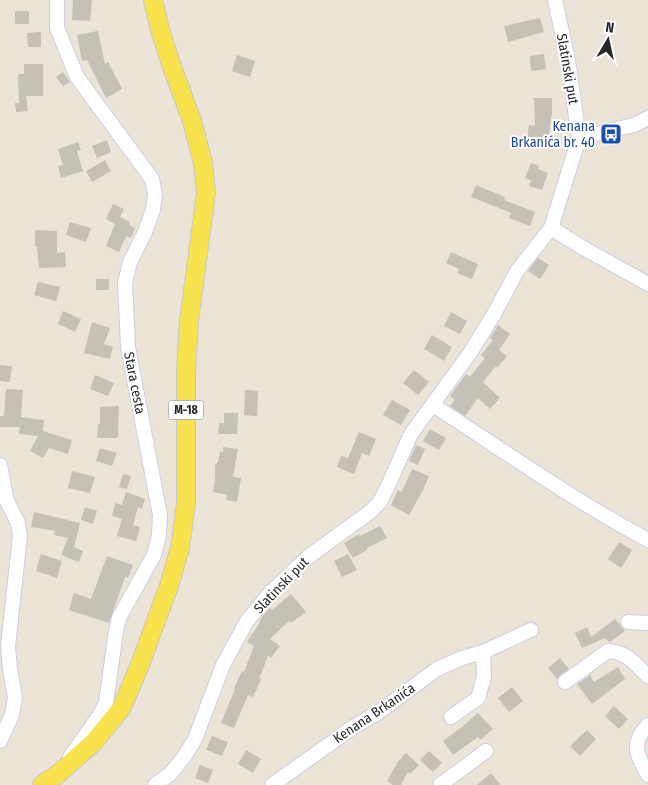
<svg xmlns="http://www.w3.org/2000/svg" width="648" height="785" font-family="'Fira Sans Condensed',sans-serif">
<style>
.building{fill:#c5c1b7}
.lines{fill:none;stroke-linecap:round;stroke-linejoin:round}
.minor-casing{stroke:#cccee1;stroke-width:16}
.major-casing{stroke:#c7c7c7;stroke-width:20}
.minor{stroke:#fff;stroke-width:14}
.major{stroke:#f8e34f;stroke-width:18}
.labels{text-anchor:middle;stroke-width:4;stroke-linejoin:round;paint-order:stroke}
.shield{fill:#fff;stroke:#686868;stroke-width:1}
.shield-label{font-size:12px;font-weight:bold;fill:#272727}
.street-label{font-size:14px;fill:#272727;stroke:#fff}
.transit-label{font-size:14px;fill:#164399;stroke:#fff;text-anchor:end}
</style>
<rect width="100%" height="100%" fill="#ebe4d7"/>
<g class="building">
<path d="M73,0H92L90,21L72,20Z"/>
<rect x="15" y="11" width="14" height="13"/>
<path d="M540,18L544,32L508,42L504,26Z"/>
<path d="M98,31L105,64L108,62L122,89L106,98L87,60L82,61L77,35Z"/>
<path d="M41,32V47H28L27,33Z"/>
<path d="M544,54L546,69L531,71L530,56Z"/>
<path d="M237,55L255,61L250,77L232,71Z"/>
<path d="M24,64H43V96H26L28,111L16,112L15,103H19L18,74H24Z"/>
<path d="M63,72L70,82L63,86L56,77Z"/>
<path d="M534,98H552V113L547,149L526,146L529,125L535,126Z"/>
<path d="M107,140L111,152L97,158L92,146Z"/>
<path d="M78,142L81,150L77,151L83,171L61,178L58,166L63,165L58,149Z"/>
<path d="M105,160L111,171L92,182L86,171Z"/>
<path d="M531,163L539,166L538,169L548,173L542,190L529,186L531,180L525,178Z"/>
<path d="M476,185L505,197L504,200L535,212L530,226L509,218L511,213L471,197Z"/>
<path d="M113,204L124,209L120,217L130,222L129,225L135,228L131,238L126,236L119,252L106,246L115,224L106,219Z"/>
<path d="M70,222L91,228L86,242L66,235Z"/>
<path d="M35,230L57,231V253L65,252L66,267L39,268L37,246H35Z"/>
<path d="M451,252L478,264L472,279L457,273L459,269L446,263Z"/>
<path d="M538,258L549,265L540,279L528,271Z"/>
<rect x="96" y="279" width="13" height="11"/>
<path d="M38,282L60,287L56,301L34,295Z"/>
<path d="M63,311L81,319L75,332L58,324Z"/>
<path d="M451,312L467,321L460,334L444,326Z"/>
<path d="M92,322L110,328L104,344L113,347L110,359L84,353Z"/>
<path d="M498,325L510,334L499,350L507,356L497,368L496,366L483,382L500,398L490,409L478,398L465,416L450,406L455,400L450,396L466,374L470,377L485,358L481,355L493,340L490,338Z"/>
<path d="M432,335L452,347L444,361L424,349Z"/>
<path d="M0,365L12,366L10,382L0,381Z"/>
<path d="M414,370L429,382L418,395L403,383Z"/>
<path d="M95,375L114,383L108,396L90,389Z"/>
<path d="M6,389L23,390L21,417L44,420L43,431L72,440L68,454L49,448L43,458L30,451L38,436L19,434L20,427H0V416H4Z"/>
<path d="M245,390L258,391L257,416L244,415Z"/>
<path d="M392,400L410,410L401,425L383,415Z"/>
<path d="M119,406L118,438H97L98,424H100V407Z"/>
<path d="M224,413H238L237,434H218L219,423H224Z"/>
<path d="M430,429L446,438L439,450L423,441Z"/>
<path d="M359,432L376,439L369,456L362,453L354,474L337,467L341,456L348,458Z"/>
<path d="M416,445L425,449L418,465L409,461Z"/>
<path d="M223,447L238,449L233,477L241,478L237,502L226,500L227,495L213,492L215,480V465L218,462L220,451L223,452Z"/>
<path d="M100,448L117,453L112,466L96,461Z"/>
<path d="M412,469L429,476L423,490L409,515L391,505L398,490L402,492Z"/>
<path d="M72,471L95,477L90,493L68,488Z"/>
<path d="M123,474L131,476L127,489L119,487Z"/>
<path d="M126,492L145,499L142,509L138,507L133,525L140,527L136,541L117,536L122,519L112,516L115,503L122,505Z"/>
<path d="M85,507L97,511L93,524L81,520Z"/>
<path d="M34,512L80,523L74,547L83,551L79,562L61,555L68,538L54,535L55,531L31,527Z"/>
<path d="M380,526L387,538L367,548V550L353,558L344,543L359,534L360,536Z"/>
<path d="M619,542L632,550L621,568L608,559Z"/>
<path d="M41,554L62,561L57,578L36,571Z"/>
<path d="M348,554L357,570L342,577L334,561Z"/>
<path d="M107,556L133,565L128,578L125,577L109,623L69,610L74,593L91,599Z"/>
<path d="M291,594L306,612L291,623L289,621L270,639L280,646L271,658L268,656L259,679H261L253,697L248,695L234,728L221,723L235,689L234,688L242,671L244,672L254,646L247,642L260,622L259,621L269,608L270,607L272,610Z"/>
<path d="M615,619L625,631L610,642H609L605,638L582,648L575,633L587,627L591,637Z"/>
<path d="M560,658L569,669L560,675L557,679L548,668Z"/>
<path d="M618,667L625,679L592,704L577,684L590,675L594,682Z"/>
<path d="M512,687L523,701L509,712L498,698Z"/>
<path d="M614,706L628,719L619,729L605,716Z"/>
<path d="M478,713L493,729L480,740L478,737L453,755L443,741L463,726Z"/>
<path d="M587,730L596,739L580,756L570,746Z"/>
<path d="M212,736L228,742L222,756L206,750Z"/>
<path d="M246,750L261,759L253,773L238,764Z"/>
<path d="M429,751L442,763L433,772L420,760Z"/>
<path d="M406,753L419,765L410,774L408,772L401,785H393L387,781L397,763Z"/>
<path d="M200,765L213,770L208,783L195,778Z"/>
<path d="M491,773L501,785H477Z"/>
</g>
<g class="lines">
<g class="minor-casing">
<g id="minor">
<path d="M57,0V28L77,77L152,179L155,194L153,210L145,232L130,262L125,283L128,347L160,515L159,535L154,555L119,618L116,631L106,703L99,716L70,757"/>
<path d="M579,138L634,125L648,118"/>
<path d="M551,228L585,249L648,284"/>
<path d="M433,405C504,451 573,500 648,540"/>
<path d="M0,465L7,501L18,523L20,536L8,646L10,669L15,698L12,715L0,741"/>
<path d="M628,622L648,623"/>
<path d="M565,682L608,651C627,652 635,664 648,676"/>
<path d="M451,717L478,698L484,677L483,652"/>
<path d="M648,725C630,743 637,756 648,775"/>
<path d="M155,785L170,774L184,757L195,739L223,665L247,621L271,592L308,557L371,511L380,502L387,488L411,434L470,353L494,314L517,271L551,228L579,138L568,60L555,0"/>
<path d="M272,785L352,728L379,712L437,669L462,658L483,652L531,630"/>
<path d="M440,785L486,751"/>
</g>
</g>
<g class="major-casing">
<path id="major" d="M42,785L58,774L93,743L121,709L139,667L169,586L180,548L186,503V371L189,321L206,193L203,163L192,121L170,61L159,26L153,0"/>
</g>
<use href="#minor" class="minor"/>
<use href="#major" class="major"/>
</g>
<defs>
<g id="bus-square" transform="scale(1.125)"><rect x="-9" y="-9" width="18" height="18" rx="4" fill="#1a4fb4" stroke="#fff"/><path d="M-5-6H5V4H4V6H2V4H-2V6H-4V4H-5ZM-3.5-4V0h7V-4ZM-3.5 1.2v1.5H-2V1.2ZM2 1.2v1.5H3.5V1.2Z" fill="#fff"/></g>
</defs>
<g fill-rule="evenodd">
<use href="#bus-square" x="611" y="134"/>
</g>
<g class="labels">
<rect class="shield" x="168.5" y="400.5" width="35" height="19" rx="4"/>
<g class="shield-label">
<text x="186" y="414">M-18</text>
</g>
<g class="street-label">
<text transform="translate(568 69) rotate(80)" y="5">Slatinski put</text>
<text transform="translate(135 383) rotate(79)" y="5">Stara cesta</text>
<text transform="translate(281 585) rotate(-46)" y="5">Slatinski put</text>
<text transform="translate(374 713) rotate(-34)" y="5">Kenana Brkanića</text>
</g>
<g class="transit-label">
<text x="595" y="131">Kenana<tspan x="595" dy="16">Brkanića br. 40</tspan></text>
</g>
</g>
<g transform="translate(608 40) rotate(9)" stroke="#ffffff" stroke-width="4" paint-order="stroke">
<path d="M0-4L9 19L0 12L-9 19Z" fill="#272727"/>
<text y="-8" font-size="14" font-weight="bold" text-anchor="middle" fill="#272727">N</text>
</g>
</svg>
